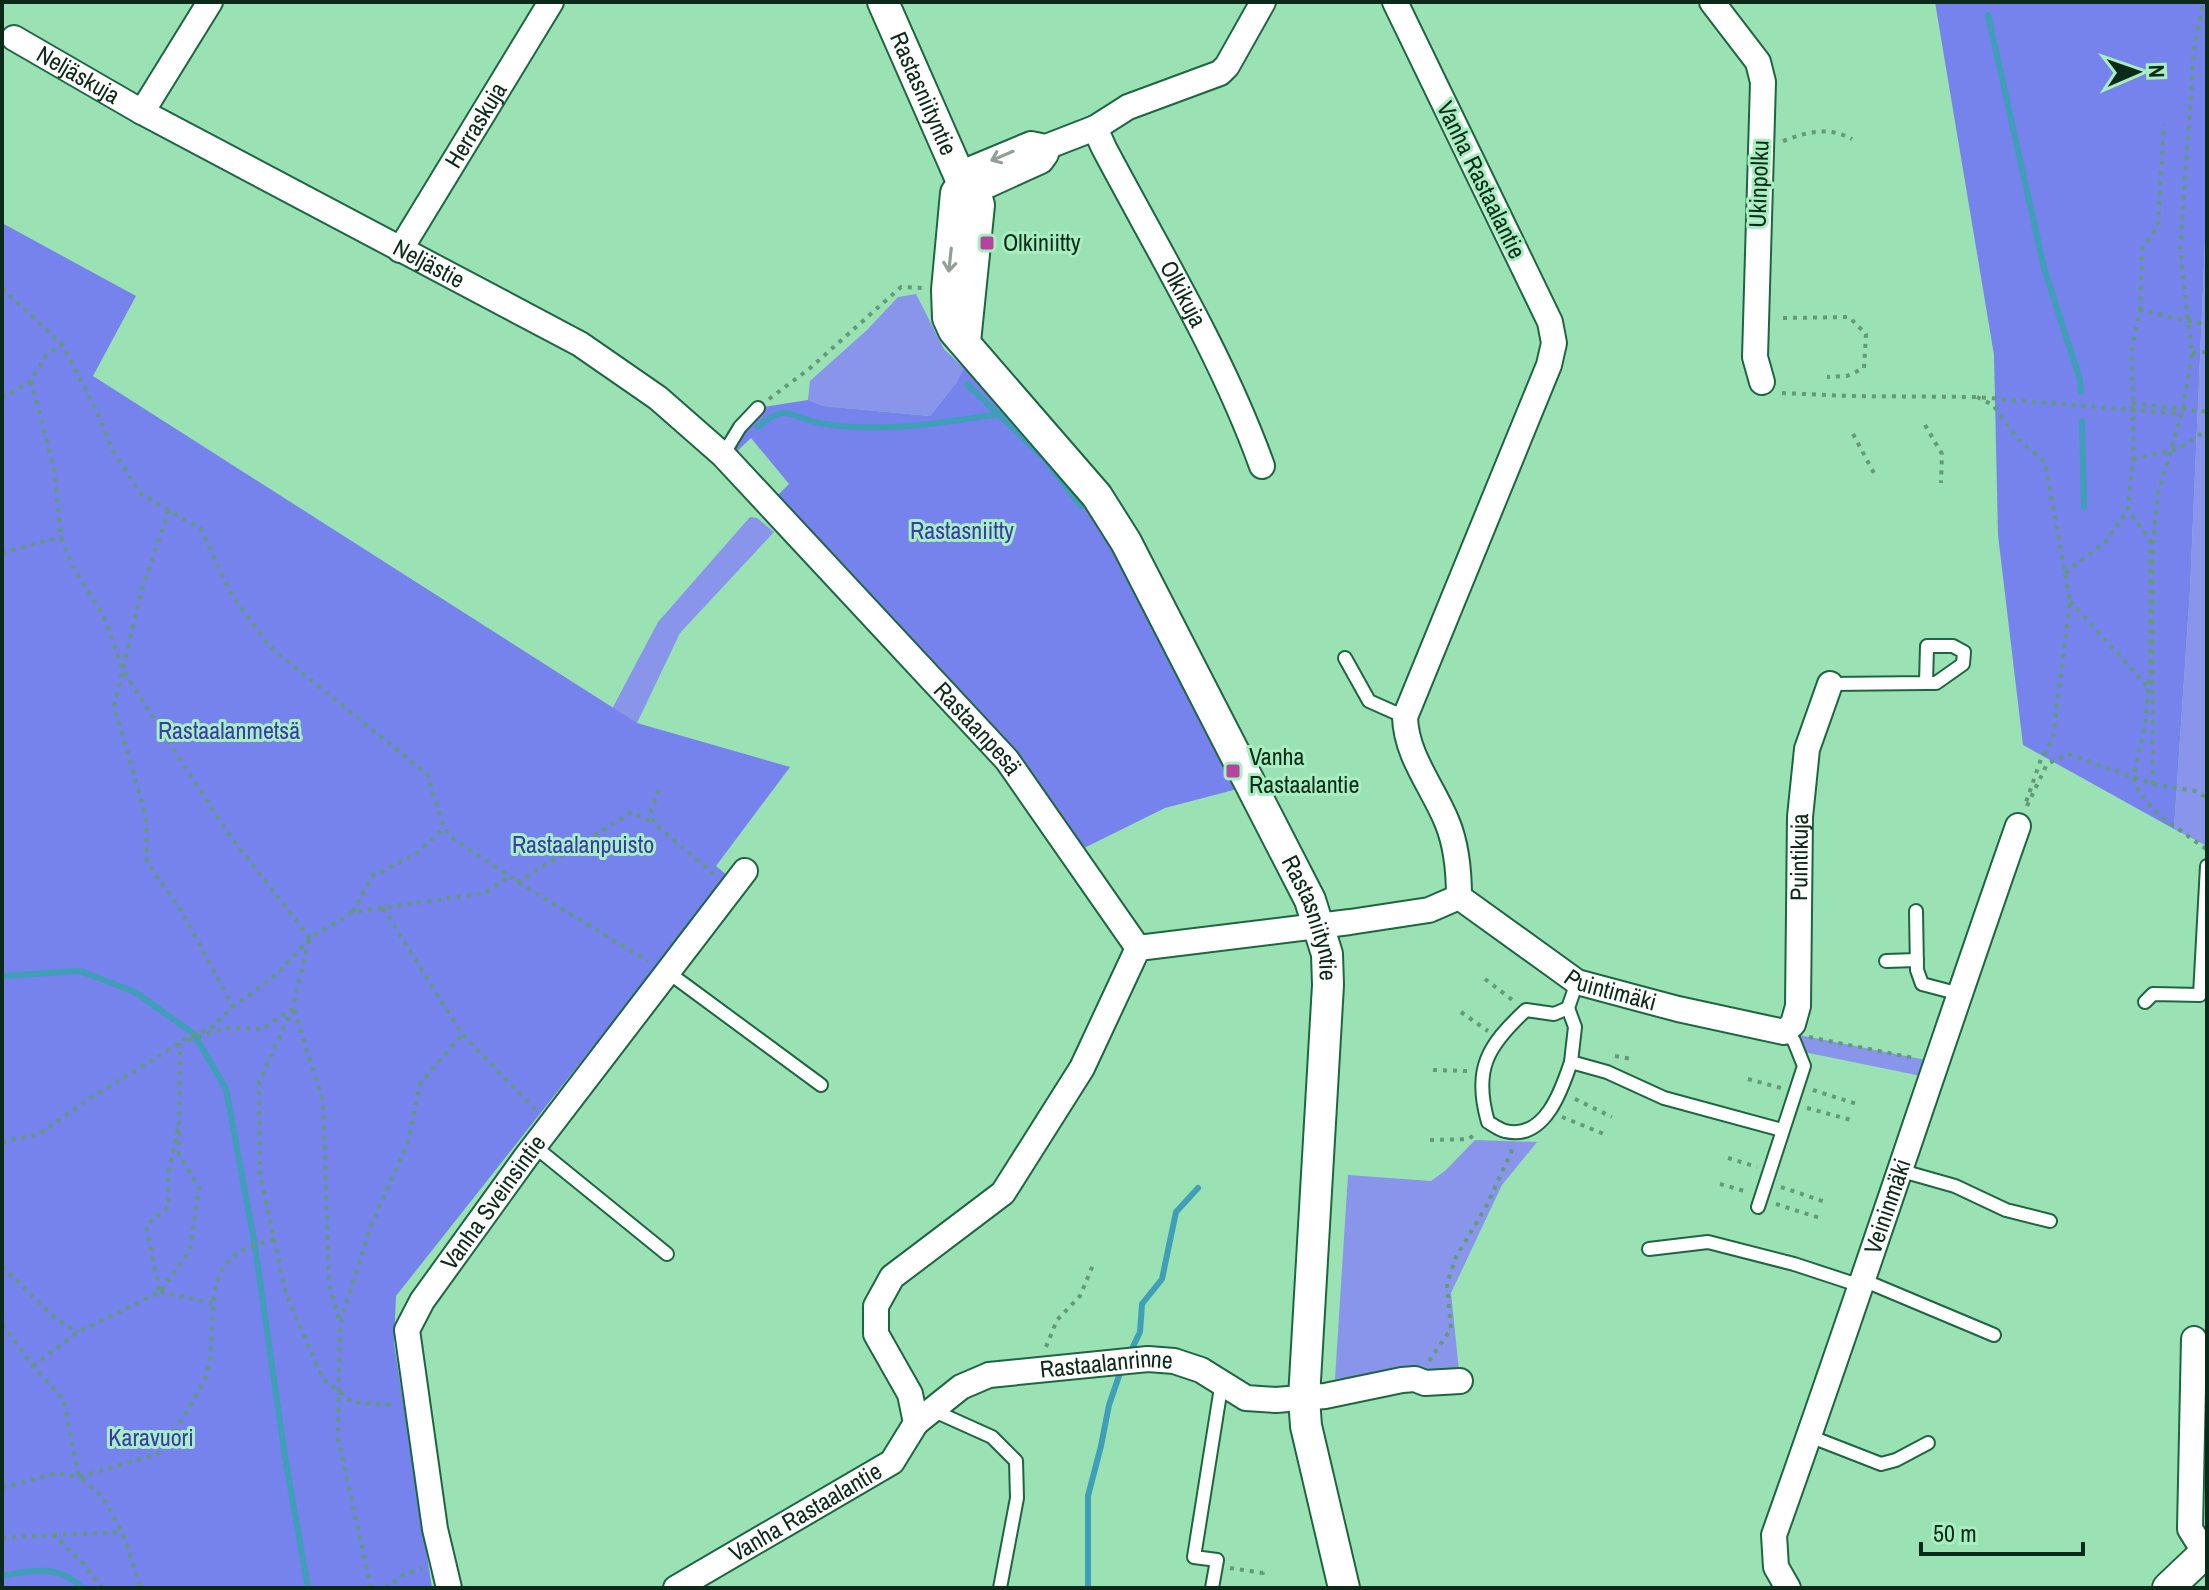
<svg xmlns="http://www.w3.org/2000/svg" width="2209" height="1590" font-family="'Archivo Narrow',sans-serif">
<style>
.green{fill:#8895eb}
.forest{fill:#7683ed}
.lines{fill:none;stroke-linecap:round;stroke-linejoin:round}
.stream{stroke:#3f9fb6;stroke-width:6}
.service-casing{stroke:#1e6640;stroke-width:16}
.minor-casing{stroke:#1e6640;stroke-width:28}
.tertiary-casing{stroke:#1e6640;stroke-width:34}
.path{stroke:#639a78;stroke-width:4;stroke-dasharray:4 6;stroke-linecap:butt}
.service{stroke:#fff;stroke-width:12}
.minor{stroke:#fff;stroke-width:24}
.tertiary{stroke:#fff;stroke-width:30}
.oneway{stroke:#929f98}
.poi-dot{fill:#b5449f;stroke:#a7eec0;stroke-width:3}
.labels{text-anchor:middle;stroke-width:6;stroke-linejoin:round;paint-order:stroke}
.street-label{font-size:24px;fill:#0c2a19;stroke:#a7eec0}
.poi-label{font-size:24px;fill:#0c2a19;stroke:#a7eec0;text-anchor:start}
.park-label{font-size:24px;fill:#3a38b2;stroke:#a7eec0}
</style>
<rect width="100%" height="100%" fill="#9ae1b4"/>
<g class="green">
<path d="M2207,196V846L2174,829L2190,590Z"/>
<path d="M916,294L944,349L964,368L956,383L930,416L823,406L808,400L810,381L867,330L898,297Z"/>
<path d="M750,517L757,518L774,532L680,633L637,723L612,709L658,622Z"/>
<path d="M1784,1032L1936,1062L1931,1078L1799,1051Z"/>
<path d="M1475,1140L1537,1142L1502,1185L1451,1293L1460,1381L1354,1377L1335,1379L1348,1175L1431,1181L1446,1170Z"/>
</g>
<g class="forest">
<path d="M1935,2H2207V196L2190,590L2174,829L2023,745L1998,535L1994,355Z"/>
<path d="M2,223L136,296L93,376L637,723L790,767L716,866L728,876L396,1296L394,1343L432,1588H2Z"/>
<path d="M964,368L992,393L1097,513L1241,788L1165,808L1080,850L775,498L789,484L751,438L728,460L740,427L758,408L808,400L823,406L930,416L956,383Z"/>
</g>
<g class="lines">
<g class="stream">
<path d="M1988,15L2044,268L2080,380L2081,392"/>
<path d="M967,384L1044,458L1081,506"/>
<path d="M2082,421L2084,507"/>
<path d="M758,427C787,402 788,417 820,423C879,434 941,423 1000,414"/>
<path d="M2,976L80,971L135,992L194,1034L226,1089L255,1246L285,1457L308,1588"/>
<path d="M1130,1353L1140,1332L1142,1304L1162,1279L1176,1212L1198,1188"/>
<path d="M2,1576C31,1570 60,1564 82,1588"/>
<path d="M1088,1588V1496L1101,1446L1109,1405L1120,1373"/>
</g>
<g class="service-casing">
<g id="service">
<path d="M723,455L740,427L758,408"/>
<path d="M1345,658L1369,701L1405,717"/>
<path d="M1830,684L1926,683H1936L1963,664L1964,652L1953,646H1927L1926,683"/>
<path d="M1916,911L1917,970L1922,984L1960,994"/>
<path d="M1886,961L1917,960"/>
<path d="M669,973L821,1085"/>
<path d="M2145,1002L2153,994L2200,995L2207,866"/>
<path d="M1568,1008L1575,1027L1571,1062L1607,1072L1664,1098L1782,1130"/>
<path d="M1571,1062C1562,1089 1545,1141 1505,1131C1500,1130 1493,1125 1488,1122C1473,1070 1487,1046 1526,1010L1554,1014L1568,1008L1577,982"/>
<path d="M534,1146L667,1254"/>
<path d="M1902,1171L1955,1186L2006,1210L2050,1221"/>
<path d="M1758,1207L1804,1066L1794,1041L1784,1032"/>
<path d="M1649,1249L1708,1242L1794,1264L1861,1286"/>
<path d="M1863,1280L1994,1335"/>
<path d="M932,1410L992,1437L1016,1461L1017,1498L1000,1588"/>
<path d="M1809,1436L1881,1464L1896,1460L1928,1443"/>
<path d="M1212,1588L1217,1560L1194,1557L1222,1381"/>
</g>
</g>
<g class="minor-casing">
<g id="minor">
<path id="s1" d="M210,2L142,112L580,344L658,398L723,455L1007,760L1138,948"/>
<path d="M1712,2L1758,62L1763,82L1755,357L1762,382"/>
<path id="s2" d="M14,38L142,112"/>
<path id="s3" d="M1095,128L1104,148C1159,252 1222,355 1262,466"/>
<path d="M959,174L1031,144L1046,147L1095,128L1128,107L1220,73L1227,66L1263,2"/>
<path d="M975,191L1041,161L1046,154V147"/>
<path id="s4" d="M400,250L551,2"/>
<path id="s5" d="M1459,897L1577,982L1678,1009L1784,1032L1793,1024L1798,1006L1800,817L1807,749L1830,684"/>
<path d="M2194,1339L2190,1529L2205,1553"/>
<path id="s6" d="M916,1423L961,1387L989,1375L1148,1359L1174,1361L1201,1370L1246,1398L1276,1400L1325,1396L1402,1380L1415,1379L1425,1383L1460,1381"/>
<path id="s7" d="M449,1588L435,1529L407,1330L422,1301L526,1157L745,871"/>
<path id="s8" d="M676,1588L892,1462L916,1423L910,1394L876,1334V1306L892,1277L1003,1193L1082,1068L1138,948L1350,922L1429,910L1459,897C1459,872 1457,846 1447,822C1433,787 1406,756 1405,717L1549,365L1554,343L1550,322L1395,2"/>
<path id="s9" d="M1788,1588L1776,1567L1774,1535C1858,1300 1935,1062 2018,826"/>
</g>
</g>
<g class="tertiary-casing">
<g id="tertiary">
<path id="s10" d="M883,2L963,184L975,191L979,205L965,342"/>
<path id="s11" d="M963,184L956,193L947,290L948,318L954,331L1097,496L1126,542L1310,900L1327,954L1328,985L1304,1398L1306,1426L1344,1588"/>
<path d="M2168,1588L2207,1551"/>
</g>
</g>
<g class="path">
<path d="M1783,141C1807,132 1828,126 1852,139"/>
<path d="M2,288L62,344L97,412L113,451L141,494L201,529L231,594L270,647L427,774L444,828L451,837L524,886L648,961"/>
<path d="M2140,310L2142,249L2158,226L2164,124"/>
<path d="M1783,318L1849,317L1866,334L1864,368L1847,376L1827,377"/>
<path d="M2192,353L2207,352"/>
<path d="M31,381L54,469L61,537L72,565L103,615L123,670L227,832L310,938"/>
<path d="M1782,393L1850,396L1977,397L2181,414"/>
<path d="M1977,397L1993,405L2018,439L2045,462L2070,601L2053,738L2041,759L2025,805"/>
<path d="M2,398L31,381L46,355L62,344"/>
<path d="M769,399L809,369L901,287L923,288"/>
<path d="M2132,403L2207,412"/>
<path d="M1925,425L1942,454L1941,483"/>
<path d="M1853,434L1875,475"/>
<path d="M2133,459L2178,449L2207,430"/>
<path d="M169,510L141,592L114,706L146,817L147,862L181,910L233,1007"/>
<path d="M2,553L61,537"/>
<path d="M2065,573L2105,542L2128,510"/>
<path d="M2070,601L2148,687"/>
<path d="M2153,784V544L2158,493L2183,409L2192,353L2180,250L2194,51L2203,2"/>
<path d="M659,790L651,810L654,823L714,874"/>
<path d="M2027,806L2047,764L2068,754L2153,784L2195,791L2207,798"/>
<path d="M2206,849L2159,815L2141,795L2133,777L2145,727L2150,671V540L2128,509L2133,459L2132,348L2140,310L2207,325"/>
<path d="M517,882L632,812L654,823"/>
<path d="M383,908L462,1034L535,1109"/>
<path d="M353,912L372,876L416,854L444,828"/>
<path d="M309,940L293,1007L259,1082L260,1175L286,1294L323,1379L352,1402L395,1405"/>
<path d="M1485,979L1515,1002"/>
<path d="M294,1010L323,1101L329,1284L340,1323"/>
<path d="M1461,1012L1488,1031"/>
<path d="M1809,1037L1914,1058"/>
<path d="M188,1040L226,1028L263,1029L291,1009"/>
<path d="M1615,1056L1632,1059"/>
<path d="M1433,1070L1467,1071"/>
<path d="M1748,1079L1781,1088"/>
<path d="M1813,1090L1860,1105"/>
<path d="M1575,1099L1612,1117"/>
<path d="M1807,1108L1855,1121"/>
<path d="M1562,1117L1604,1134"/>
<path d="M1430,1140L1469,1139L1477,1132"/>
<path d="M2,1142L39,1134L92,1097L194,1034L210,1029L233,1007L277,974L310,938L353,912L485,893L509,876"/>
<path d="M1728,1158L1757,1167"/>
<path d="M1720,1184L1748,1192"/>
<path d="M1781,1187L1828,1203"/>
<path d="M1776,1204L1823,1219"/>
<path d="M2,1266L56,1319L78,1332"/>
<path d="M159,1290L146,1226L169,1206L168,1176L178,1127"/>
<path d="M160,1292L212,1303"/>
<path d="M2,1314L3,1325L33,1366L63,1399L79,1477L102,1496L122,1532L141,1588"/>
<path d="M1046,1347L1057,1320L1080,1296L1093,1265"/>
<path d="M1429,1361L1451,1329L1447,1284L1455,1259L1488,1203L1513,1148"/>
<path d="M33,1366L78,1332L160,1292L190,1250L199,1188L179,1154L180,1043"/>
<path d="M2,1488L56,1473L79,1477L161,1453C173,1432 200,1394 207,1372C219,1332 200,1279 239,1252C249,1246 263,1243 274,1239"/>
<path d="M53,1535L122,1532"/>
<path d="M2,1538L53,1535L83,1563L102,1588"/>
<path d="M1230,1568L1263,1573V1568"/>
<path d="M371,1588L338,1438L340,1324L370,1228L408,1142L420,1084L462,1034"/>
<path d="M385,1588L403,1575L422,1568"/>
</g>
<use href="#service" class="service"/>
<use href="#minor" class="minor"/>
<use href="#tertiary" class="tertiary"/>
</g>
<defs><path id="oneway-shaft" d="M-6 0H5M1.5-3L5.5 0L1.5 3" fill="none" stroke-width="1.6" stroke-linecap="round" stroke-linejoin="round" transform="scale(2)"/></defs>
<g class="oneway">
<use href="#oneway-shaft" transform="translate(1002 156) rotate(157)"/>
<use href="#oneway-shaft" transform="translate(950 260) rotate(96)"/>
</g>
<g class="poi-dot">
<rect x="979" y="235" width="16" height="16" rx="4"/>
<rect x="1225" y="763" width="16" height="16" rx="4"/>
</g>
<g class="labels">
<g class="street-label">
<text dy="8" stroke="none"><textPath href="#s2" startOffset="74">Neljäskuja</textPath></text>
<text dy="8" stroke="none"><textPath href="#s10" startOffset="100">Rastasniityntie</textPath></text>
<text dy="8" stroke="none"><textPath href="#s4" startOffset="146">Herraskuja</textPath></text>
<text transform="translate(1481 180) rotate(64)" y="8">Vanha Rastaalantie</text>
<text transform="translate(1759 184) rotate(-88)" y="8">Ukinpolku</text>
<text dy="8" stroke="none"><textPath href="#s1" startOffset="454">Neljästie</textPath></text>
<text dy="8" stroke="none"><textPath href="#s3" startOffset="188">Olkikuja</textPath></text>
<text dy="8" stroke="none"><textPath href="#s1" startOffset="1180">Rastaanpesä</textPath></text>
<text dy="8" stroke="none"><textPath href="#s5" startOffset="538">Puintikuja</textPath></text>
<text dy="8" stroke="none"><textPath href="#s11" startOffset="844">Rastasniityntie</textPath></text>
<text dy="8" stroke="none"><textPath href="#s5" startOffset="180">Puintimäki</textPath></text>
<text dy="8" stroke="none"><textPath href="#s7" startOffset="416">Vanha Sveinsintie</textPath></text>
<text dy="8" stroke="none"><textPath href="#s9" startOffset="404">Veininmäki</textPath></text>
<text dy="8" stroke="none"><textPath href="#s6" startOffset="206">Rastaalanrinne</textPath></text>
<text dy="8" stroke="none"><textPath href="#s8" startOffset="150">Vanha Rastaalantie</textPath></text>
</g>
<g class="poi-label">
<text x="1003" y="251">Olkiniitty</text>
<text x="1249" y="765">Vanha<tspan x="1249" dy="28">Rastaalantie</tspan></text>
</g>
<g class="park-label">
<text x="962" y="539">Rastasniitty</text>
<text x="229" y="739">Rastaalanmetsä</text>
<text x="583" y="853">Rastaalanpuisto</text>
<text x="151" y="1446">Karavuori</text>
</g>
</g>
<rect width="2209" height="1590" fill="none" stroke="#0c2a19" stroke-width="8"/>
<g transform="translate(2137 72) rotate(88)" stroke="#a7eec0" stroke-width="6" paint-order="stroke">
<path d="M0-6L14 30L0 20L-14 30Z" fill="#0c2a19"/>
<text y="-12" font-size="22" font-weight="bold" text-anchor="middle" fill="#0c2a19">N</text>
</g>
<path d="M1921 1542v12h162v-12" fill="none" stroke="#0c2a19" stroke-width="4"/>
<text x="1933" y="1542" font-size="24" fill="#0c2a19" stroke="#a7eec0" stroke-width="6" paint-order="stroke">50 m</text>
</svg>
